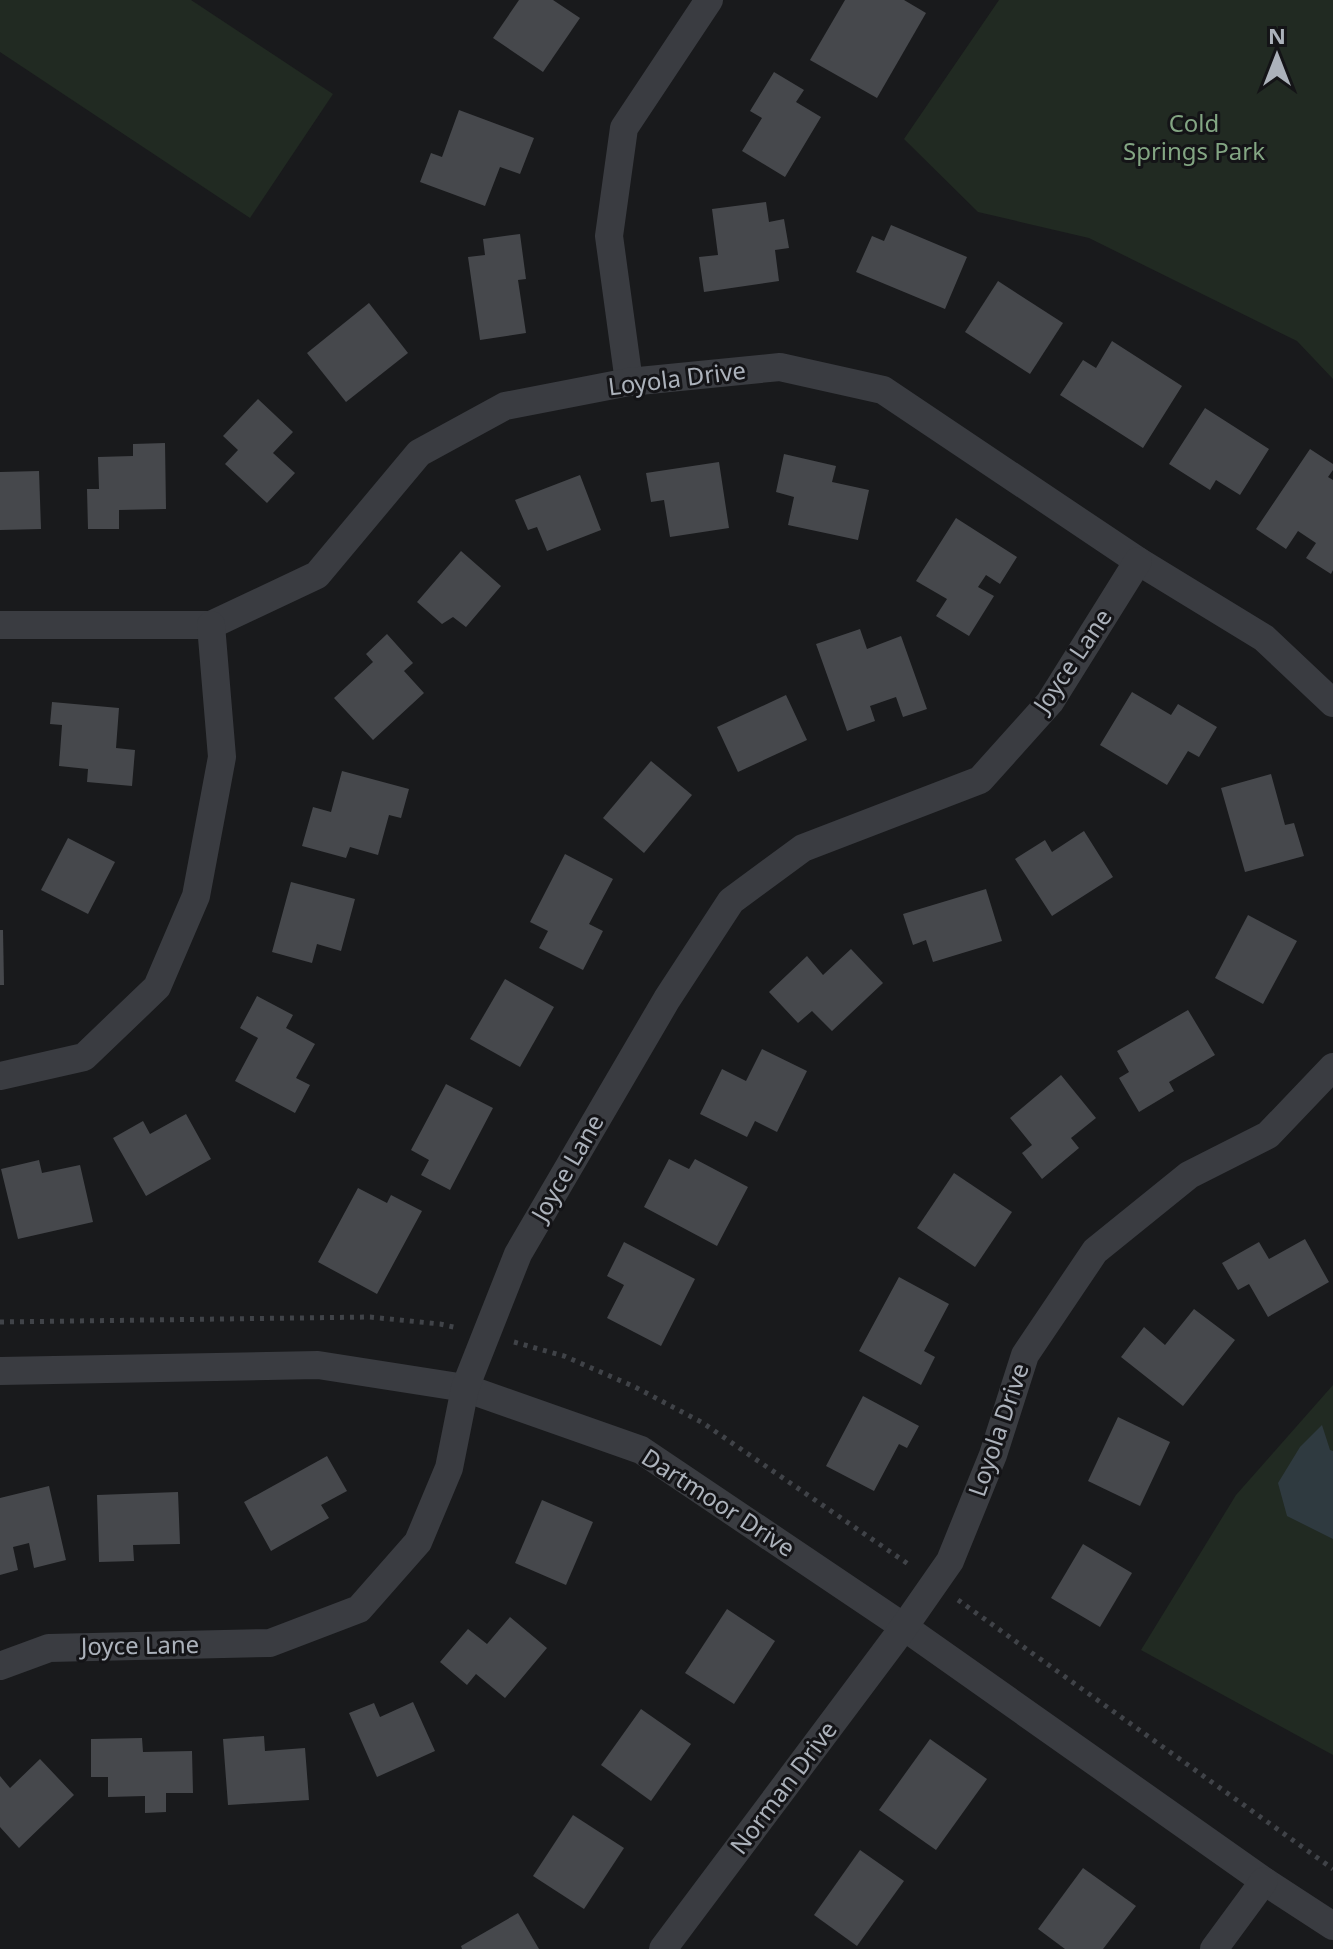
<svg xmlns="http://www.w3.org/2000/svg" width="1333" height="1949" font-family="'Noto Sans',sans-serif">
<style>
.green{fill:#212a22}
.water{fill:#2f3a40}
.building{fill:#46484c}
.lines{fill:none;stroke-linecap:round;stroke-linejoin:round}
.path{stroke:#404348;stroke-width:5;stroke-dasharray:4 6;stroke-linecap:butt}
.street{stroke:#3a3c41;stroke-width:28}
.labels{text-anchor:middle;stroke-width:6;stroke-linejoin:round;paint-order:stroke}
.park-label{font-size:24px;fill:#83a683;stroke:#141417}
.street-label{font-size:24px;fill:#acb2bb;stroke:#141417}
</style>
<rect width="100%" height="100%" fill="#191a1c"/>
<g class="green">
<path d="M0,0H191L333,94L250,218L0,52Z"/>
<path d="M999,0H1333V379L1297,341L1089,238L978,212L904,139Z"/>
<path d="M1333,1385V1755L1141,1650L1236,1495Z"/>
</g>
<path class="water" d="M1322,1425L1330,1450L1333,1451V1539L1287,1516L1278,1483L1300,1447Z"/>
<g class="building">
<path d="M519,0H553L580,18L543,72L493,38Z"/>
<path d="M845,0H904L926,13L877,98L810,60Z"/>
<path d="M774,72L804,90L796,102L821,117L785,177L742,151L762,118L750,111Z"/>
<path d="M459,110L534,138L520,174L500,167L485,206L420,182L431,153L442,157Z"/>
<path d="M766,202L769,222L784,219L789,248L775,250L779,281L704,292L699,257L718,255L712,209Z"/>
<path d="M891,225L967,257L945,309L856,272L872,236L884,241Z"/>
<path d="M520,234L526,279L518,280L526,333L480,340L468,257L485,255L483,239Z"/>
<path d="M998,281L1063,323L1030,374L965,332Z"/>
<path d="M369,303L408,353L346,402L307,353Z"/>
<path d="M1112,341L1182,386L1143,448L1060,395L1083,360L1096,368Z"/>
<path d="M258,399L293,432L273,453L295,473L267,503L225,464L238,450L223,436Z"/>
<path d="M1205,408L1269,449L1240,495L1216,480L1210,490L1169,464Z"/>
<path d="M165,443L166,509L119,510V529H88L87,489H99L98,457L133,456V444Z"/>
<path d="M1310,449L1333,464V470L1328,477L1333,480V570L1331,574L1306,558L1316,543L1298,531L1286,549L1256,529Z"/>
<path d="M784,454L836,466L832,482L869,490L858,540L788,525L794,497L776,492Z"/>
<path d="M719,462L729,528L670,537L664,500L651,502L646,473Z"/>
<path d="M39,471L41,529L0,530V472Z"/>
<path d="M580,475L601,530L547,551L537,527L528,530L515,500Z"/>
<path d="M956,518L1017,557L1000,584L986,575L978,587L994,596L969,636L936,616L947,599L916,581Z"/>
<path d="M461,551L501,586L466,627L453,617L442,624L417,602Z"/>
<path d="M860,629L867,649L901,636L927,709L903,717L896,697L870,706L875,721L847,731L816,644Z"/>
<path d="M387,634L413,663L404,671L424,693L373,740L334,698L373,662L366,654Z"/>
<path d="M1132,692L1171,715L1178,704L1217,727L1199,757L1188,751L1167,785L1100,745Z"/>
<path d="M786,695L807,740L738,772L717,727Z"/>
<path d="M52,702L119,708L116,748L135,750L132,786L87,782L88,769L59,766L62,725L50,724Z"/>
<path d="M651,761L692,795L644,853L603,818Z"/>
<path d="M342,771L409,789L401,818L389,815L378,855L350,847L346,858L302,846L313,807L331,812Z"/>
<path d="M1271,774L1285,825L1294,823L1304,856L1245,872L1221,788Z"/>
<path d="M1084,831L1113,877L1052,916L1015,859L1045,840L1052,852Z"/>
<path d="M68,838L115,862L88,914L41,890Z"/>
<path d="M565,854L613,879L589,924L603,931L583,970L539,948L548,931L530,922Z"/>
<path d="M291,882L355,899L341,951L317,944L312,963L272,952Z"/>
<path d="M986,889L1002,941L933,962L926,940L913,945L903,914Z"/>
<path d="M1248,915L1297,941L1263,1004L1215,978Z"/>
<path d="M0,930H3L4,985H0Z"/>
<path d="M851,949L883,983L832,1031L812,1011L798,1023L769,992L807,956L823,975Z"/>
<path d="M505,979L554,1007L520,1067L470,1039Z"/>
<path d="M257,996L293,1015L286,1028L315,1044L296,1078L310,1085L295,1113L235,1081L258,1038L240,1028Z"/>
<path d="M1188,1010L1215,1055L1169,1082L1174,1091L1139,1112L1119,1078L1129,1072L1117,1051Z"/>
<path d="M762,1049L807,1071L777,1132L755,1121L747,1137L700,1114L722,1069L746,1081Z"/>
<path d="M1061,1075L1096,1118L1071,1138L1079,1148L1042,1179L1022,1153L1032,1145L1010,1118Z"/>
<path d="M446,1084L493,1108L450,1190L421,1175L429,1160L411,1150Z"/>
<path d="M186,1114L211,1159L146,1196L113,1138L143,1121L150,1134Z"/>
<path d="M669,1159L689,1169L695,1159L748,1187L717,1246L644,1207Z"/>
<path d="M39,1160L42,1173L80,1165L93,1222L18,1239L1,1169Z"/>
<path d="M954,1173L1012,1212L975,1267L917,1228Z"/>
<path d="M358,1188L387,1203L391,1195L422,1211L377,1294L318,1262Z"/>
<path d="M1305,1239L1329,1282L1268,1317L1249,1284L1238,1290L1222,1263L1259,1242L1269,1259Z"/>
<path d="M624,1242L695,1279L661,1346L607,1318L624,1285L607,1276Z"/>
<path d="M899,1277L949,1304L924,1351L935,1357L921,1385L859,1351Z"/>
<path d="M1194,1309L1235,1340L1183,1406L1121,1357L1144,1327L1165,1345Z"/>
<path d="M863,1396L919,1426L907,1448L899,1444L874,1491L826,1466Z"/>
<path d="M1118,1417L1170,1442L1140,1506L1088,1481Z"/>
<path d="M327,1456L347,1491L321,1505L329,1518L271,1551L244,1502Z"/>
<path d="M49,1486L66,1560L34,1568L29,1543L13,1547L18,1570L0,1575V1498Z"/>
<path d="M178,1492L180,1544L133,1545L134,1561L99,1562L97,1495Z"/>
<path d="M542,1500L593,1522L566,1585L515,1563Z"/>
<path d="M1083,1544L1132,1573L1100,1627L1051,1598Z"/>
<path d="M727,1609L775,1641L734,1704L685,1673Z"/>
<path d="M510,1617L547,1648L505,1698L476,1674L467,1685L440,1662L468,1629L487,1644Z"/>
<path d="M413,1702L435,1751L377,1777L349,1713L374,1703L380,1717Z"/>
<path d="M641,1709L691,1744L651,1801L601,1765Z"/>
<path d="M264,1736L265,1751L305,1748L309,1800L228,1805L223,1739Z"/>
<path d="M142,1738L143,1752L192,1751L193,1793H166V1812L145,1813V1796L108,1797V1777H91V1739Z"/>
<path d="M930,1739L987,1779L936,1850L879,1810Z"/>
<path d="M40,1759L74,1795L19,1848L0,1827V1776L10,1788Z"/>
<path d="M573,1815L624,1848L584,1909L533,1876Z"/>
<path d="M860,1850L904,1881L857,1946L814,1915Z"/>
<path d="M1083,1868L1136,1906L1103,1949H1065L1038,1929Z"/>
<path d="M518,1913L539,1949H462L461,1946Z"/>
</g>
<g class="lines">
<g class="path">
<path d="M0,1322L370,1317L440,1324L458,1328"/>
<path d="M514,1342L564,1356L635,1387L703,1423L911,1566"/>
<path d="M958,1600L1333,1869"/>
</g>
<g class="street">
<path d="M629,382L609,236L624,128L709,0"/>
<path d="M0,625H211L317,575L419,453L505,406L629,382L780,367L883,390L1138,561L1264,638L1333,703"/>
<path d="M0,1076L84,1057L157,987L196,896L222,757L211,625"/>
<path d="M0,1371L318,1365L465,1388L641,1450L904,1627L1264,1881L1333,1926"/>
<path d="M0,1666L49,1648L270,1643L359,1609L418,1542L449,1468L465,1388L518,1254L667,999L731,901L803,848L980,780L1050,702L1138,561"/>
<path d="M663,1949L904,1627L950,1561L993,1455L1025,1355L1095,1251L1189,1175L1268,1135L1333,1067"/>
<path d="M1214,1949L1264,1881"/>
</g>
</g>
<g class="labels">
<g class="park-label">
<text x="1194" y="132">Cold<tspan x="1194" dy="28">Springs Park</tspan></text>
</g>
<g class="street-label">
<text transform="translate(677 379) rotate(-7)" y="8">Loyola Drive</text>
<text transform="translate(1073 661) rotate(-56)" y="8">Joyce Lane</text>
<text transform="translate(568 1168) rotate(-60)" y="8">Joyce Lane</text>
<text transform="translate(999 1430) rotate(-71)" y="8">Loyola Drive</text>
<text transform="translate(718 1503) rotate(33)" y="8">Dartmoor Drive</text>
<text transform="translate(140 1646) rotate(-1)" y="8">Joyce Lane</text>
<text transform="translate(784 1788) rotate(-53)" y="8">Norman Drive</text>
</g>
</g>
<g transform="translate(1277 56)" stroke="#141417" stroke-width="6" paint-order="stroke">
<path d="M0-6L14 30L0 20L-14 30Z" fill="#acb2bb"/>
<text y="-12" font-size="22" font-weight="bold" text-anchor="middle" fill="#acb2bb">N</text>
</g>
</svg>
